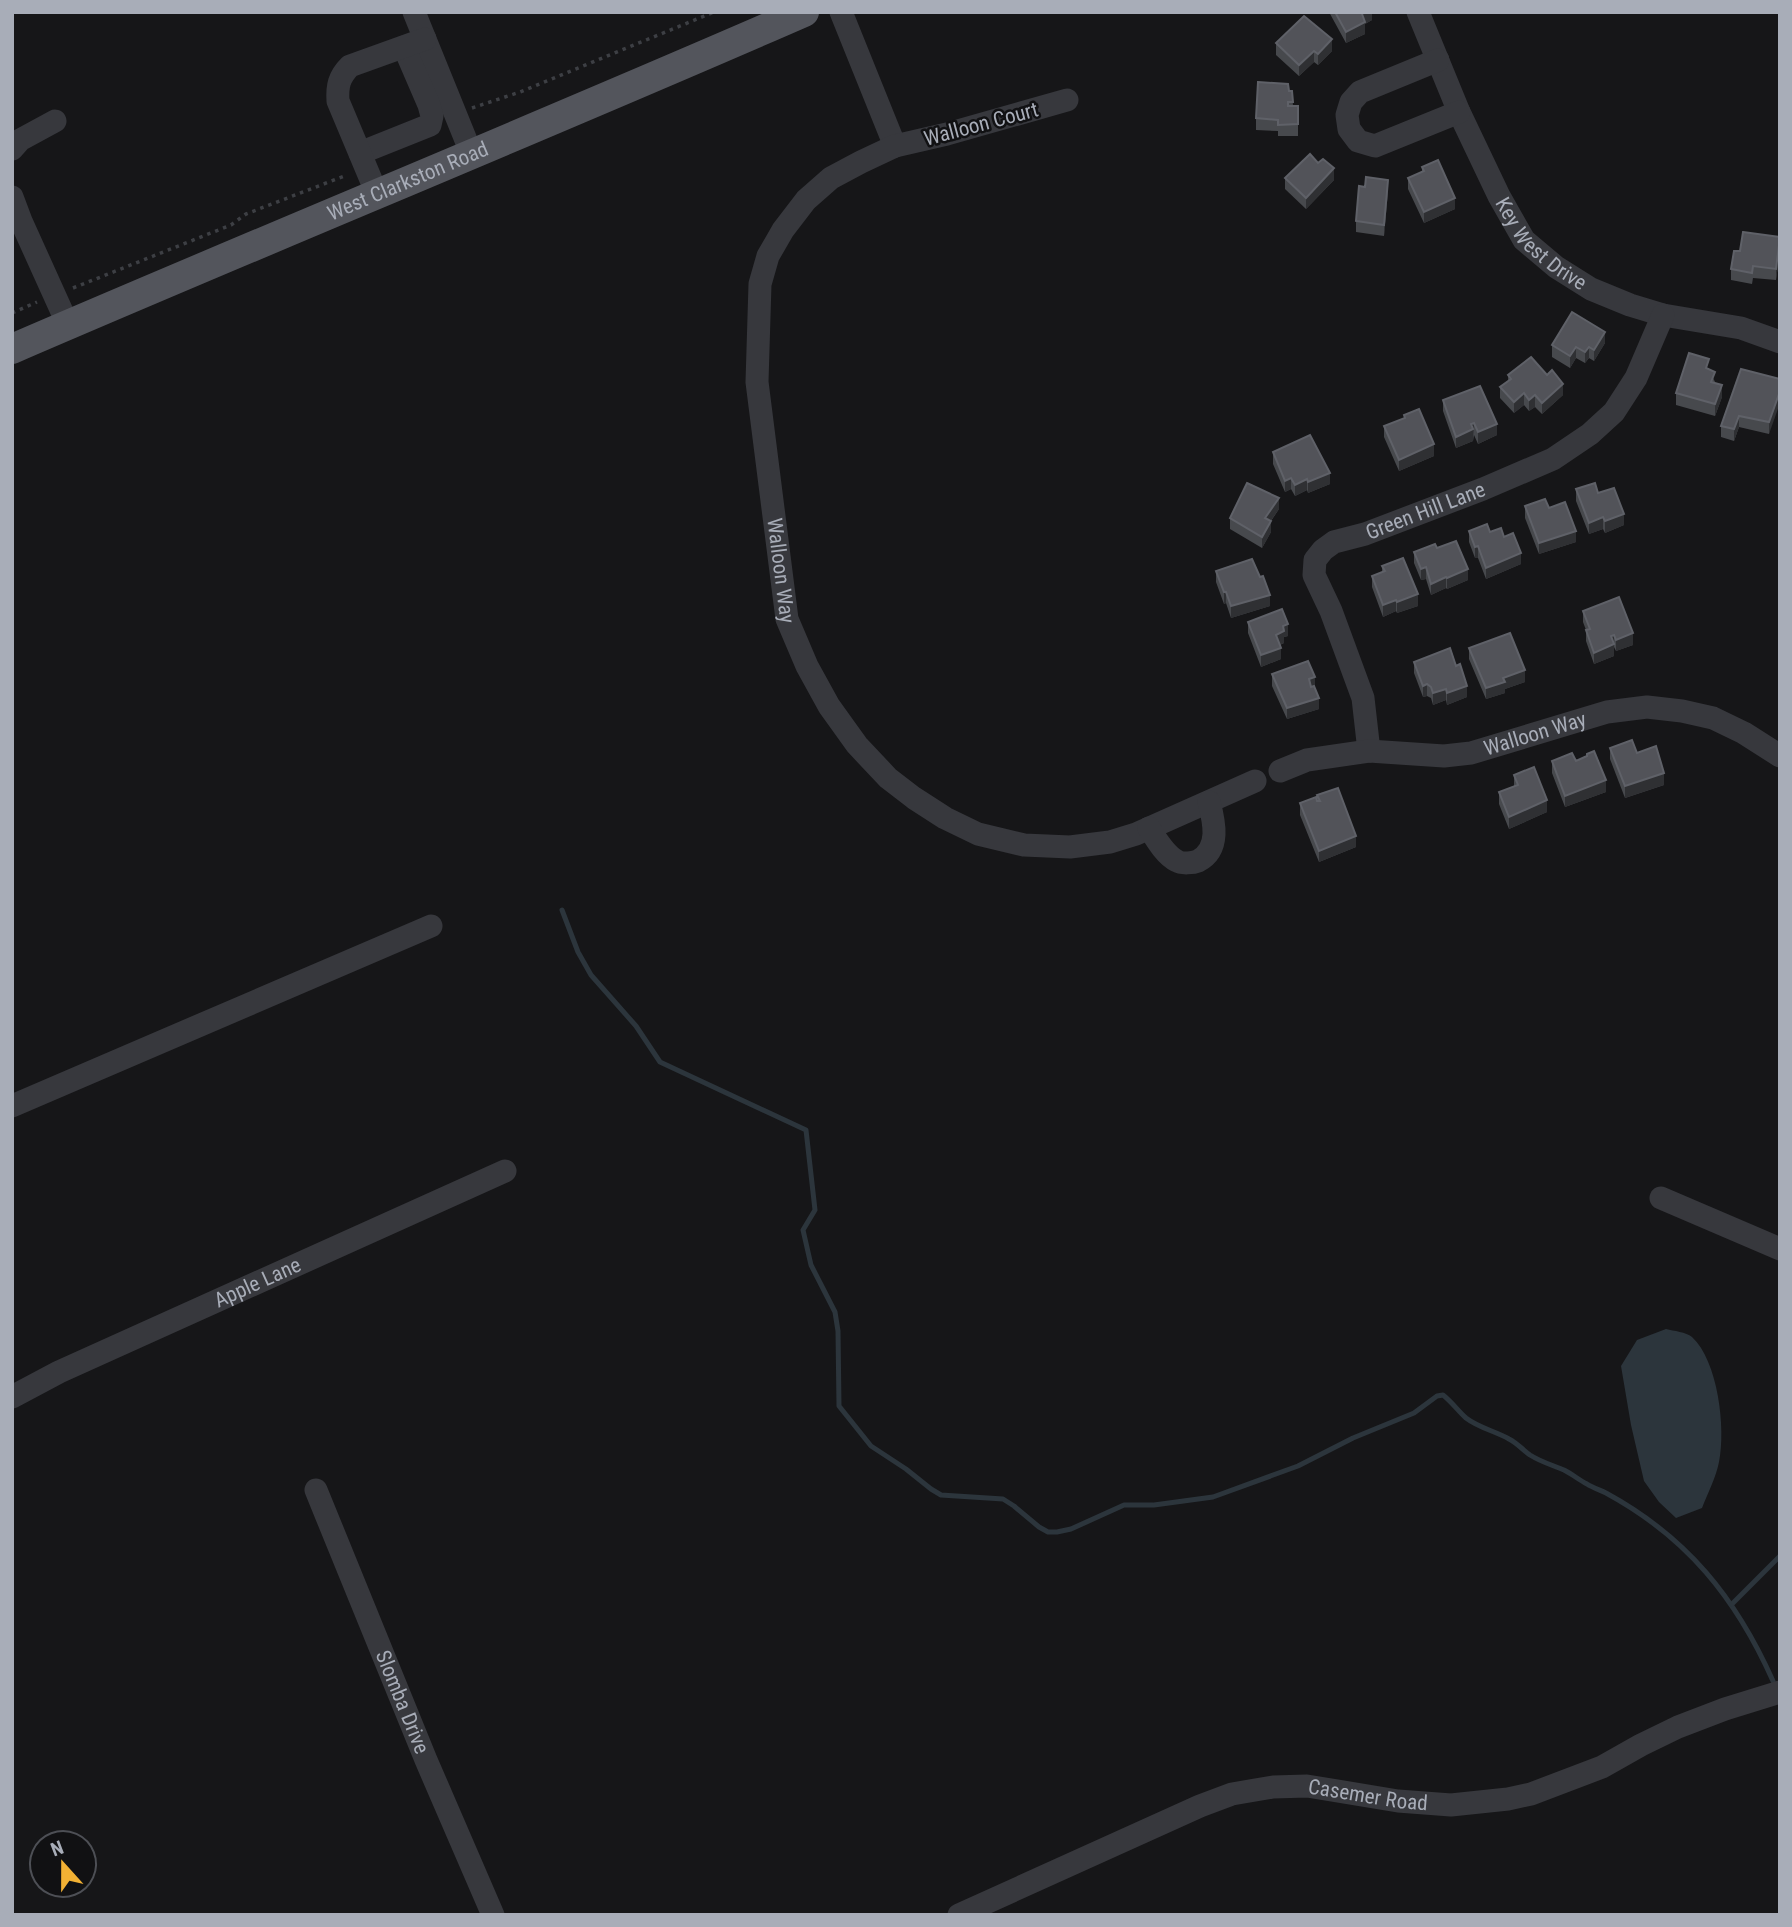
<svg xmlns="http://www.w3.org/2000/svg" width="1792" height="1927" font-family="'Roboto Condensed',sans-serif">
<style>
.water{fill:#2c353c}
.lines{fill:none;stroke-linecap:round;stroke-linejoin:round}
.stream{stroke:#2c353c;stroke-width:5}
.path{stroke:#3d3f44;stroke-width:3.5;stroke-dasharray:3.5 5;stroke-linecap:butt}
.minor{stroke:#37383d;stroke-width:23}
.major{stroke:#53555c;stroke-width:30}
.wall{fill:#47494d}
.shaded-wall{fill:#2f3033}
.building{fill:#525359;stroke:#5f6168;stroke-width:2}
.labels{text-anchor:middle;stroke-width:5;stroke-linejoin:round;paint-order:stroke}
.street-label{font-size:21px;fill:#a8adb8;stroke:#111113}
</style>
<rect width="100%" height="100%" fill="#161618"/>
<path class="water" d="M1666,1329C1674,1331 1686,1332 1692,1337C1718,1361 1726,1428 1719,1462C1716,1477 1708,1493 1702,1508L1676,1518L1659,1502L1644,1481L1631,1425L1621,1366L1637,1340Z"/>
<g class="lines">
<g class="stream">
<path d="M562,910L578,952L591,975L636,1026L660,1062L806,1130L815,1210L803,1230L811,1265L835,1312L838,1331L839,1406L871,1446L906,1469L931,1489L941,1495L1003,1499L1014,1506L1039,1527L1048,1532H1057L1071,1529L1124,1505H1154L1213,1497L1298,1466L1353,1438L1414,1413L1437,1396L1443,1395C1452,1402 1458,1411 1466,1418C1479,1428 1495,1431 1509,1439C1517,1443 1523,1450 1530,1455C1541,1462 1552,1465 1564,1470C1572,1474 1579,1480 1587,1484C1593,1488 1600,1490 1606,1493C1687,1537 1736,1598 1773,1681"/>
<path d="M1732,1604L1780,1556"/>
</g>
<g class="path">
<path d="M472,108L520,92L714,12"/>
<path d="M73,288L231,225L246,214L347,175"/>
<path d="M12,313L37,302"/>
</g>
<g class="minor">
<path d="M414,12L472,155"/>
<path d="M841,12L895,146"/>
<path id="s1" d="M1418,12L1459,112L1499,196L1524,240L1556,267L1591,289L1630,305L1663,315L1741,328L1780,342"/>
<path d="M1438,60L1360,92L1351,102L1347,115L1349,129L1358,141L1375,146L1459,112"/>
<path id="s2" d="M1067,100L947,134L895,146L861,162L831,178L806,200L783,230L768,256L760,284L757,382L787,619L807,666L829,706L857,745L888,778L914,798L945,818L978,834L1024,845L1070,847L1110,842L1136,834L1255,781"/>
<path d="M12,149L20,140L55,121"/>
<path d="M360,153L430,125L432,116L429,105L404,47"/>
<path d="M377,194L338,101C337,86 339,77 350,66L425,39"/>
<path d="M12,197L21,221L68,325"/>
<path id="s3" d="M1369,751L1363,698L1331,611L1314,575L1315,560L1323,550L1334,542L1365,534L1483,489L1553,459L1590,434L1614,412L1636,378L1663,315"/>
<path id="s4" d="M1280,771L1307,760L1369,751L1444,756L1471,753L1607,712L1647,707L1682,711L1713,718L1744,733L1780,756"/>
<path d="M1149,828C1156,839 1165,855 1177,861C1182,864 1193,863 1198,861C1221,849 1214,821 1209,802"/>
<path d="M12,1106L431,926"/>
<path d="M1661,1198L1780,1249"/>
<path id="s5" d="M12,1397L59,1372L505,1171"/>
<path id="s6" d="M316,1490L426,1760L493,1915"/>
<path id="s7" d="M959,1915L1200,1806L1232,1794L1273,1787L1307,1786L1398,1801L1451,1805L1508,1799L1531,1794L1602,1767L1641,1745L1678,1727L1725,1709L1780,1692"/>
</g>
<path class="major" id="s8" d="M12,349C276,235 541,127 804,12"/>
</g>
<g class="wall">
<path d="M1329,12H1372V20L1365,24V34L1346,43Z"/>
<path d="M1276,43L1332,51L1318,65L1314,62L1299,76L1276,55Z"/>
<path d="M1289,91H1292L1293,106H1298V136H1278V131L1256,130V118Z"/>
<path d="M1422,167L1455,209L1424,223L1408,189V178L1422,172Z"/>
<path d="M1285,178L1334,180L1306,209L1285,189Z"/>
<path d="M1388,191L1384,236L1356,232V221Z"/>
<path d="M1780,237V251L1776,280L1753,278L1752,284L1731,280V269L1740,251Z"/>
<path d="M1605,343L1594,361L1589,358L1585,363L1576,358L1570,368L1552,357V345Z"/>
<path d="M1709,369L1722,397L1715,416L1676,405V393Z"/>
<path d="M1508,375L1563,395L1542,414L1535,407L1529,411L1524,405L1514,413L1500,398V387L1508,381Z"/>
<path d="M1780,379L1769,434L1739,427L1734,441L1721,437V426Z"/>
<path d="M1443,400L1497,435L1478,444L1474,435L1473,441L1456,448L1443,411Z"/>
<path d="M1404,415L1434,456L1399,471L1384,437V426L1404,418Z"/>
<path d="M1273,452L1330,484L1308,493L1307,490L1295,496L1291,489L1285,492L1273,464Z"/>
<path d="M1576,489L1598,493L1624,525L1605,533L1603,529L1589,534L1576,501Z"/>
<path d="M1525,506L1549,508L1576,542L1539,554L1525,518Z"/>
<path d="M1279,509L1271,521V532L1262,548L1230,529V518Z"/>
<path d="M1469,531L1490,532L1504,537L1521,564L1486,579L1478,558H1475L1469,542Z"/>
<path d="M1437,548L1468,580L1447,589L1446,588L1431,595L1426,579L1421,580L1414,563V552Z"/>
<path d="M1382,566L1418,606L1397,613L1396,611L1383,617L1372,587V576L1382,572Z"/>
<path d="M1216,571L1270,606L1231,618L1226,603L1224,604L1216,582Z"/>
<path d="M1583,611L1633,645L1616,651L1614,647V656L1594,664L1586,641V630L1583,622Z"/>
<path d="M1248,622L1288,636L1284,637V643L1280,645L1281,659L1261,667L1248,633Z"/>
<path d="M1469,648L1525,682L1505,689V693L1486,699L1469,659Z"/>
<path d="M1414,662L1467,697L1447,705L1446,700L1433,705L1431,698L1427,696L1423,697L1414,673Z"/>
<path d="M1272,674L1315,689L1319,709L1287,719L1272,686Z"/>
<path d="M1610,748L1637,753L1664,785L1625,798L1610,759Z"/>
<path d="M1587,754L1606,792L1565,807L1552,773V761H1576L1587,757Z"/>
<path d="M1514,775L1547,812L1509,829L1499,804V792L1514,786Z"/>
<path d="M1317,795L1356,847L1319,862L1300,815V803L1317,801Z"/>
</g>
<g class="shaded-wall">
<path d="M1365,12H1372V20L1365,24V34L1346,43V32L1362,14Z"/>
<path d="M1332,39V51L1318,65V54Z"/>
<path d="M1314,51V62L1299,76V65Z"/>
<path d="M1334,168V180L1306,209V198Z"/>
<path d="M1388,180V191L1384,236V225Z"/>
<path d="M1455,198V209L1424,223V212Z"/>
<path d="M1780,240V251L1776,280V269Z"/>
<path d="M1605,332V343L1594,361V350Z"/>
<path d="M1576,347V358L1570,368V356Z"/>
<path d="M1589,347V358L1585,363V352Z"/>
<path d="M1563,384V395L1542,414V403Z"/>
<path d="M1722,385V397L1715,416V404Z"/>
<path d="M1780,391V403L1769,434V422Z"/>
<path d="M1524,393V405L1514,413V402Z"/>
<path d="M1535,395V407L1529,411V400Z"/>
<path d="M1739,416V427L1734,441V429Z"/>
<path d="M1474,423L1473,441L1456,448V437Z"/>
<path d="M1497,424V435L1478,444V432Z"/>
<path d="M1434,444V456L1399,471V460Z"/>
<path d="M1330,473V484L1308,493V482Z"/>
<path d="M1291,478V489L1285,492V481Z"/>
<path d="M1307,479V490L1295,496V485Z"/>
<path d="M1279,498V509L1265,529V518Z"/>
<path d="M1624,514V525L1605,533V521Z"/>
<path d="M1603,517V529L1589,534V523Z"/>
<path d="M1271,521V532L1262,548V537Z"/>
<path d="M1576,531V542L1539,554V543Z"/>
<path d="M1478,546V558H1475V547Z"/>
<path d="M1521,553V564L1486,579V568Z"/>
<path d="M1426,567V579L1421,580V569Z"/>
<path d="M1468,569V580L1447,589V578Z"/>
<path d="M1446,577V588L1431,595V584Z"/>
<path d="M1224,592H1226V603L1224,604Z"/>
<path d="M1418,594V606L1397,613V602Z"/>
<path d="M1270,595V606L1231,618V606Z"/>
<path d="M1396,600V611L1383,617V605Z"/>
<path d="M1288,624V636L1284,637V643L1276,646V635L1283,626Z"/>
<path d="M1633,633V645L1616,651V640Z"/>
<path d="M1614,635V656L1594,664V653Z"/>
<path d="M1281,648V659L1261,667V655Z"/>
<path d="M1525,670V682L1505,689V693L1486,699V688L1503,678Z"/>
<path d="M1315,677V688L1309,691V679Z"/>
<path d="M1427,684V696L1423,697V686Z"/>
<path d="M1467,686V697L1447,705V693Z"/>
<path d="M1446,689V700L1433,705V693Z"/>
<path d="M1319,698V709L1287,719V708Z"/>
<path d="M1664,773V785L1625,798V786Z"/>
<path d="M1606,780V792L1565,807V796Z"/>
<path d="M1547,800V812L1509,829V817Z"/>
<path d="M1356,836V847L1319,862V851Z"/>
</g>
<g class="building">
<path d="M1335,12H1365L1362,14L1365,22L1346,32Z"/>
<path d="M1304,16L1332,39L1318,54L1314,51L1299,65L1276,43Z"/>
<path d="M1258,82L1288,84L1289,91H1292L1293,102H1288V106H1298V124L1278,125V120L1256,118Z"/>
<path d="M1310,154L1318,163L1323,159L1334,168L1306,198L1285,178Z"/>
<path d="M1438,160L1455,198L1424,212L1408,178L1424,171L1422,167Z"/>
<path d="M1366,177L1388,180L1384,225L1356,221L1359,186L1365,187Z"/>
<path d="M1743,232L1780,237L1776,269L1753,266L1752,273L1731,269L1734,251H1740Z"/>
<path d="M1572,312L1605,332L1594,350L1589,347L1585,352L1576,347L1570,356L1552,345Z"/>
<path d="M1689,353L1709,359L1706,368L1715,372L1711,382L1722,385L1715,404L1676,393Z"/>
<path d="M1531,357L1547,375L1552,370L1563,384L1542,403L1535,395L1529,400L1524,393L1514,402L1500,387L1511,379L1508,375Z"/>
<path d="M1741,369L1780,379V391L1769,422L1739,416L1734,429L1721,426Z"/>
<path d="M1480,386L1497,424L1478,432L1474,423L1471,424L1473,429L1456,437L1443,400Z"/>
<path d="M1419,409L1434,444L1399,460L1384,426L1405,418L1404,415Z"/>
<path d="M1310,435L1330,473L1308,482L1307,479L1295,485L1291,478L1285,481L1273,452Z"/>
<path d="M1247,483L1279,498L1265,518L1271,521L1262,537L1230,518Z"/>
<path d="M1595,483L1598,493L1614,488L1624,514L1605,521L1603,517L1589,523L1576,489Z"/>
<path d="M1545,499L1549,508L1565,502L1576,531L1539,543L1525,506Z"/>
<path d="M1487,524L1490,532L1501,528L1504,537L1513,533L1521,553L1486,568L1478,546L1475,547L1469,531Z"/>
<path d="M1456,541L1468,569L1447,578L1446,577L1431,584L1426,567L1421,569L1414,552L1435,544L1437,548Z"/>
<path d="M1403,558L1418,594L1397,602L1396,600L1383,605L1372,576L1385,571L1382,566Z"/>
<path d="M1252,559L1260,577L1263,576L1270,595L1231,606L1226,592H1224L1216,571Z"/>
<path d="M1619,597L1633,633L1616,640L1614,635L1611,636L1614,644L1594,653L1586,630L1590,629L1583,611Z"/>
<path d="M1282,609L1288,624L1283,626L1284,631L1276,635L1281,648L1261,655L1248,622Z"/>
<path d="M1510,633L1525,670L1503,678L1505,682L1486,688L1469,648Z"/>
<path d="M1450,648L1456,666L1460,664L1467,686L1447,693L1446,689L1433,693L1431,687L1427,684L1423,686L1414,662Z"/>
<path d="M1308,661L1315,677L1309,679L1311,687L1314,686L1319,698L1287,708L1272,674Z"/>
<path d="M1632,740L1637,753L1656,746L1664,773L1625,786L1610,748Z"/>
<path d="M1594,751L1606,780L1565,796L1552,761L1572,753L1576,761L1587,756V754Z"/>
<path d="M1534,767L1547,800L1509,817L1499,792L1518,785L1514,775Z"/>
<path d="M1338,788L1356,836L1319,851L1300,803L1316,797L1317,801H1320L1317,795Z"/>
</g>
<g class="labels">
<g class="street-label">
<text transform="translate(981 124) rotate(-15)" y="7">Walloon Court</text>
<text dy="7" stroke="none"><textPath href="#s8" startOffset="430">West Clarkston Road</textPath></text>
<text dy="7" stroke="none"><textPath href="#s1" startOffset="266">Key West Drive</textPath></text>
<text dy="7" stroke="none"><textPath href="#s3" startOffset="324">Green Hill Lane</textPath></text>
<text dy="7" stroke="none"><textPath href="#s2" startOffset="668">Walloon Way</textPath></text>
<text dy="7" stroke="none"><textPath href="#s4" startOffset="261">Walloon Way</textPath></text>
<text dy="7" stroke="none"><textPath href="#s5" startOffset="271">Apple Lane</textPath></text>
<text dy="7" stroke="none"><textPath href="#s6" startOffset="229">Slomba Drive</textPath></text>
<text dy="7" stroke="none"><textPath href="#s7" startOffset="436">Casemer Road</textPath></text>
</g>
</g>
<rect width="1792" height="1927" fill="none" stroke="#a8adb8" stroke-width="28"/>
<g transform="translate(63 1864) rotate(339)"><circle r="33" fill="#111113" stroke="#4d4f55" stroke-width="2"/>
<path d="M0-5L12 26L0 18L-12 26Z" fill="#f2b134"/>
<text y="-10" font-size="19" font-weight="bold" text-anchor="middle" fill="#a8adb8">N</text>
</g>
</svg>
